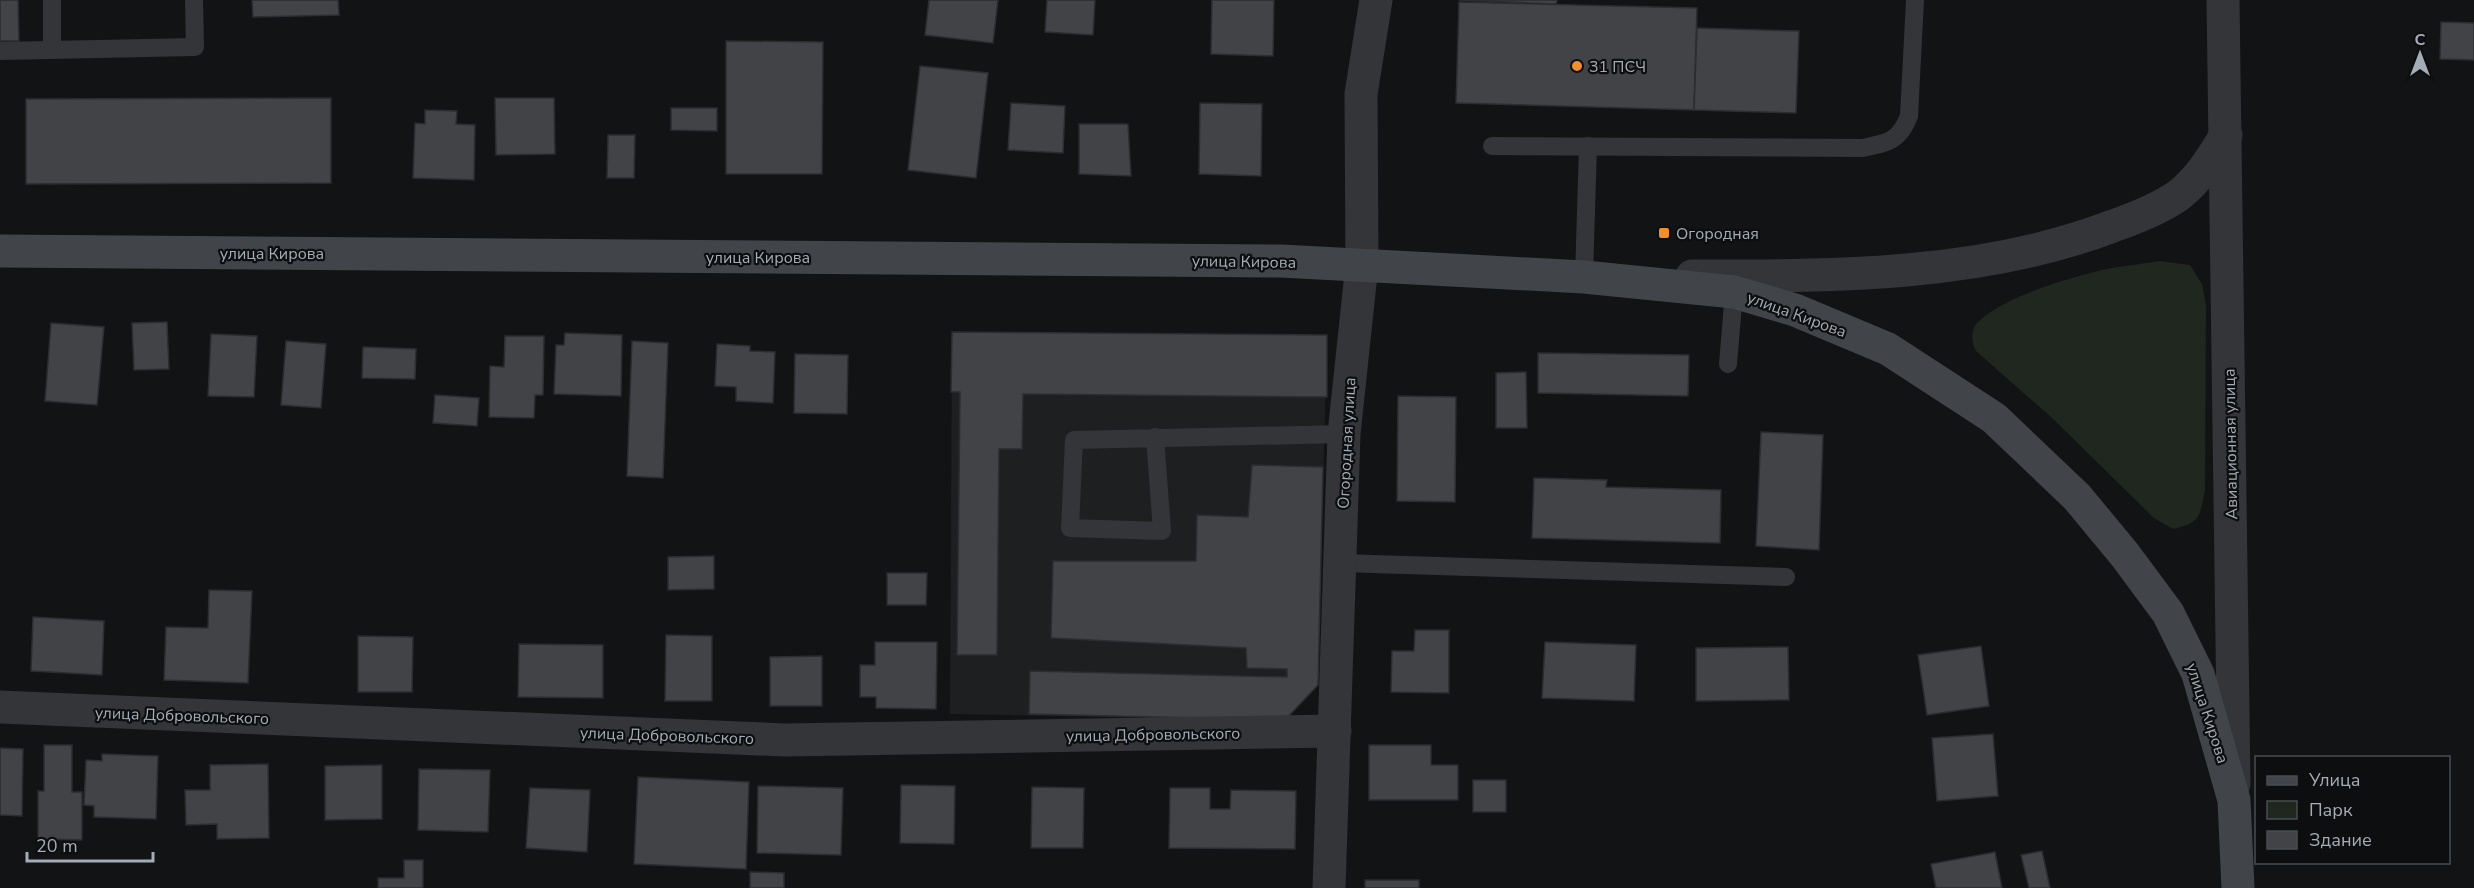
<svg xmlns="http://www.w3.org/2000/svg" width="2474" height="888" font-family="'Nunito Sans',sans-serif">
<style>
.built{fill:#1e1f21}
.green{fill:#1f271f}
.building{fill:#414347;stroke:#2c2d30;stroke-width:1.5}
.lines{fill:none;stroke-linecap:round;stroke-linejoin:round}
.service{stroke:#333539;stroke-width:18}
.minor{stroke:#333539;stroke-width:33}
.secondary{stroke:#414549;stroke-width:33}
.poi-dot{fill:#f28e2c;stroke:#0d0e0f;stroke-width:2}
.labels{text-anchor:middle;stroke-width:4.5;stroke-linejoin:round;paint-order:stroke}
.poi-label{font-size:16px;fill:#a4acb5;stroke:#0d0e0f;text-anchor:start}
.street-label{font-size:16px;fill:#a4acb5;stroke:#0d0e0f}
</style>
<rect width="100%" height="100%" fill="#121314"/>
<path class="built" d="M952,332L1327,335L1318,685L1285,720L950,714Z"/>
<path class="green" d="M2159,261L2190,265L2202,284L2206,305L2205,490C2200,517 2200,523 2173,529L2154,518L2052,418L1976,351C1971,342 1970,329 1979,321C2005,297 2060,281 2094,272C2115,266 2138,265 2159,261Z"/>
<g class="building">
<path d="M0,0H18L19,41H0Z"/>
<path d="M252,0H338L339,15L253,17Z"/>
<path d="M929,0H998L993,43L925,35Z"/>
<path d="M1047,0H1095L1093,35L1045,32Z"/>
<path d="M1212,0H1274L1273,56L1211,54Z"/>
<path d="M1459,0H1557L1556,4Z"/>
<path d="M1459,2L1697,8L1694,110L1456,103Z"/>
<path d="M2441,22L2474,23V60L2440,59Z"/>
<path d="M1697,28L1799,31L1796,113L1694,110Z"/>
<path d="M726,41L823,42L822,174H726Z"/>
<path d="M920,66L988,73L976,178L908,170Z"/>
<path d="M331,98V183L26,184V99Z"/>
<path d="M495,98H554L555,154L496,155Z"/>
<path d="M1011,103L1065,106L1063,153L1008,150Z"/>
<path d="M1200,103L1262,104L1261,176L1199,174Z"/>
<path d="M671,108H717V131L671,130Z"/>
<path d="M425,110L457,111L456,124L475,125L474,180L413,178L415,123L425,124Z"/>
<path d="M1079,124H1128L1131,176L1079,174Z"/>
<path d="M608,135H635L634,178H607Z"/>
<path d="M167,322L169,369L134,370L132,323Z"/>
<path d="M51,323L104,327L97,405L45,401Z"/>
<path d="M952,332L1327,335V397L1023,394L1022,449H999L997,655H957L960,392H951Z"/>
<path d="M565,333L622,335L621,396L554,394L556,345H564Z"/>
<path d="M211,334L257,336L254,397L208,396Z"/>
<path d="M505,336H544L543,395H535L534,418L489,417L490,366L504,367Z"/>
<path d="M286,341L326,344L321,408L281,405Z"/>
<path d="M632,341L668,343L663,478L627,476Z"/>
<path d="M717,344L750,346V351L775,352L773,403L736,401V387L715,386Z"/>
<path d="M363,347L416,349L415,379L362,378Z"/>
<path d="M1538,353L1689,355L1688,396L1538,393Z"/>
<path d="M795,354L848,355L847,414L794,413Z"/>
<path d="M1526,372L1527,428H1496V373Z"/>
<path d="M435,395L479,398L477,426L433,423Z"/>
<path d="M1398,396L1456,397L1455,502L1397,501Z"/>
<path d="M1761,432L1823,435L1819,550L1756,546Z"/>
<path d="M1252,465L1323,467L1318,685L1285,720L1029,714L1030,671L1287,677V669L1247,668L1246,648L1051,638L1053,561H1196L1197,515L1248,517Z"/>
<path d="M1534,478L1607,480L1606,487L1721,490L1720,543L1532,538Z"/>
<path d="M714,556V589L668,590V557Z"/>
<path d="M887,573H927L926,605H887Z"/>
<path d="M209,590L252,591L248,683L164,680L166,627L208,628Z"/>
<path d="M33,617L104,621L102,675L31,671Z"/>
<path d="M1415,630H1449V693L1391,692L1392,651H1414Z"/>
<path d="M666,635L712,636V701H665Z"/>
<path d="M358,636L413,637L412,692H358Z"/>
<path d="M875,642H937L936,709L876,708V697H860V665H875Z"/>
<path d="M1545,642L1636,645L1634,701L1542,698Z"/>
<path d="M519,644L603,645V698L518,697Z"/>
<path d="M1981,646L1989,706L1927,715L1918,655Z"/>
<path d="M1788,647L1789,700L1696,701V648Z"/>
<path d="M822,656V706H770V657Z"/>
<path d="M1993,734L1998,796L1937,801L1932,738Z"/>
<path d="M44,745H72V792H82V840L38,839V791H44Z"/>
<path d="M1369,745H1431V765H1458V800H1369Z"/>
<path d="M0,748L23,749L22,816L0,815Z"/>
<path d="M102,754L158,756L156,819L94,817V806L84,805L86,760L102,761Z"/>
<path d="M268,764L269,838L217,839V824L186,825L185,790H210V765Z"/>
<path d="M382,765V819L325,820V766Z"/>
<path d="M419,769L490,770L488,832L418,830Z"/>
<path d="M638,777L749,782L746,869L634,864Z"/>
<rect x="1473" y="780" width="33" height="32"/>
<path d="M901,785L955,786L954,844L900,843Z"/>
<path d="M758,786L843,788L841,855L757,853Z"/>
<path d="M1032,787L1084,788L1083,848H1031Z"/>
<path d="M530,788L590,790L587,852L526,848Z"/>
<path d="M1170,788H1210V809H1230L1231,790L1296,791L1295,849L1169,848Z"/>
<path d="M2042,851L2050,888H2029L2021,855Z"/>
<path d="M1995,852L2002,888H1936L1931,864Z"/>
<path d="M404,860H423V888H378V878H404Z"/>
<path d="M750,872L784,873V888H750Z"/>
<rect x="1365" y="880" width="54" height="8"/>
</g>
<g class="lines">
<g class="service">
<path d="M52,50V0"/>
<path d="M0,51L195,47L194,0"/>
<path d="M1492,146L1862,148C1887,143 1899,142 1909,116L1915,0"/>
<path d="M1584,277L1588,146"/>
<path d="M1728,364L1734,292"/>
<path d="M1155,437L1162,531L1070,528L1074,440L1344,434"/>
<path d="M1341,563L1786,577"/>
</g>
<g class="minor">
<path d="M2223,0L2234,784"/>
<path d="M1692,276C1832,276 1980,277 2113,226C2136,218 2159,209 2179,195C2200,178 2212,158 2226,135"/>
<path d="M0,707L785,740L1335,731"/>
<path d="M1329,888L1344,434L1362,264L1361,94L1376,0"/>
</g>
<path class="secondary" d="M0,251L1281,261L1584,277L1734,292L1795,310L1888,349L1994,418L2077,497L2125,555L2168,613L2198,674L2234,800L2238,888"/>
</g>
<g class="poi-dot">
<circle cx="1577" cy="66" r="6"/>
<rect x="1658" y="227" width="12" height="12" rx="3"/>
</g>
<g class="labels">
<g class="poi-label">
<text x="1589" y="72">31 ПСЧ</text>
<text x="1676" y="239">Огородная</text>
</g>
<g class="street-label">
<text x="272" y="259">улица Кирова</text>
<text x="758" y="263">улица Кирова</text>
<text transform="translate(1244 261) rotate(1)" y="6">улица Кирова</text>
<text transform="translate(1797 314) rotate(20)" y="6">улица Кирова</text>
<text transform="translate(1346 443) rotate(-87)" y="6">Огородная улица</text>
<text transform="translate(2230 444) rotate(-91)" y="6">Авиационная улица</text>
<text transform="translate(2208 713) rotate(72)" y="6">улица Кирова</text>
<text transform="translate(182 715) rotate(2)" y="6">улица Добровольского</text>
<text transform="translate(1153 734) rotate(-1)" y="6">улица Добровольского</text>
<text transform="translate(667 735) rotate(2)" y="6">улица Добровольского</text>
</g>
</g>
<rect x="2255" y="756" width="195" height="108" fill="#0d0e0f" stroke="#494d51" stroke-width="1.5"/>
<rect x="2267" y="776" width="30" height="9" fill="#414549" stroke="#494d51" stroke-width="1.5"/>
<text x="2309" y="786" font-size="18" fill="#a4acb5">Улица</text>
<rect x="2267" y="801" width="30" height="18" fill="#1f271f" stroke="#494d51" stroke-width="1.5"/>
<text x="2309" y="816" font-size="18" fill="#a4acb5">Парк</text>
<rect x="2267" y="831" width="30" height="18" fill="#414347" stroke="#494d51" stroke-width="1.5"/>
<text x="2309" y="846" font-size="18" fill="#a4acb5">Здание</text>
<g transform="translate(2420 54)" stroke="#0d0e0f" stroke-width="4.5" paint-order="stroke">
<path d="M0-4.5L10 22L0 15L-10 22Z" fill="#a4acb5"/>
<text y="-9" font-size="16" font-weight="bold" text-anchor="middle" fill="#a4acb5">С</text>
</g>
<path d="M27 852v9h126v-9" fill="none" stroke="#a4acb5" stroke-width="3"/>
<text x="36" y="852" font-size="18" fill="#a4acb5" stroke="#0d0e0f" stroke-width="4.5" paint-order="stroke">20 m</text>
</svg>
